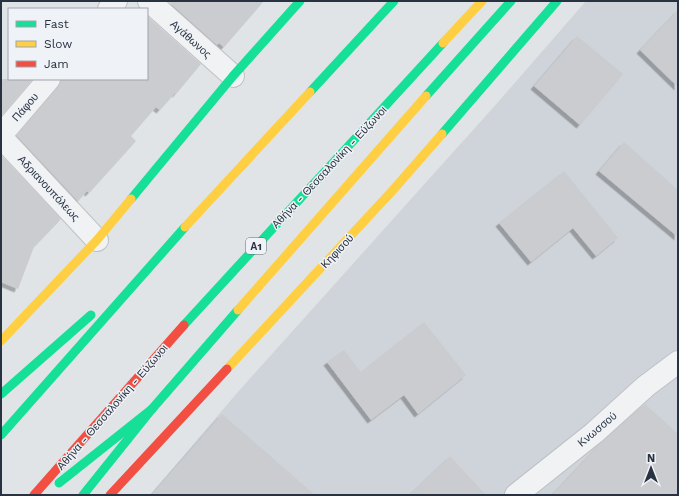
<svg xmlns="http://www.w3.org/2000/svg" width="679" height="496" font-family="'Work Sans',sans-serif">
<style>
.built{fill:#cfd4da}
.building{fill:#cacccf;filter:url(#shadow)}
.lines{fill:none;stroke-linecap:round;stroke-linejoin:round}
.street-casing{stroke:#bfc2c5;stroke-width:24}
.street{stroke:#f1f2f3;stroke-width:22}
.fast{stroke:#16e098;stroke-width:9}
.slow{stroke:#ffcf43;stroke-width:9}
.jam{stroke:#f24e42;stroke-width:9}
.labels{text-anchor:middle;stroke-width:3;stroke-linejoin:round;paint-order:stroke}
.shield{fill:#eff2f6;stroke:#646c77;stroke-width:1}
.shield-label{font-size:10px;font-weight:bold;fill:#283240}
.street-label{font-size:11px;fill:#283240;stroke:#eff2f6}
</style>
<defs>
<filter id="shadow"><feDropShadow dx="-3.5" dy="3.5" stdDeviation="0" flood-color="#0004"/></filter>
</defs>
<rect width="100%" height="100%" fill="#e1e4e7"/>
<path class="built" d="M586,1H678V495H150L237,393L499,101Z"/>
<g class="building">
<path d="M168,1H264L224,47L219,43L217,45Z"/>
<path d="M678,10V87L640,50Z"/>
<path d="M147,16L201,64L176,94L175,93L160,110L156,107L131,136L136,141L89,193L87,191L78,201L17,136L58,87L61,79H147Z"/>
<path d="M577,36L623,74L580,125L534,86Z"/>
<path d="M1,79H33L1,116Z"/>
<path d="M624,142L678,190V237L599,171Z"/>
<path d="M1,155L61,219L34,247L18,289L1,282Z"/>
<path d="M564,171L618,238L596,256L573,228L531,262L499,223Z"/>
<path d="M424,322L466,375L418,414L404,395L371,420L327,362L344,350L361,372Z"/>
<path d="M645,404L678,434V495H552L599,445Z"/>
<path d="M222,414L315,495H151Z"/>
<path d="M450,456L486,495H409Z"/>
</g>
<g class="lines">
<g class="street-casing">
<g id="street">
<path d="M149,1L233,76"/>
<path d="M109,9L116,1"/>
<path d="M1,135L49,79"/>
<path d="M1,137L97,240"/>
<path d="M516,495L594,433L646,386L678,362"/>
</g>
</g>
<use href="#street" class="street"/>
<g class="fast">
<path d="M310,92L394,1"/>
<path d="M426,96L511,1"/>
<path d="M442,134L557,1"/>
<path d="M131,199L233,76L300,1"/>
<path d="M184,325L443,43"/>
<path d="M1,394L91,315"/>
<path d="M1,435L185,227"/>
<path d="M59,483L152,409"/>
<path d="M83,495L152,409L238,310"/>
</g>
<g class="slow">
<path d="M443,43L482,1"/>
<path d="M185,227L310,92"/>
<path d="M238,310L426,96"/>
<path d="M1,341L97,240L131,199"/>
<path d="M227,369L393,190L442,134"/>
</g>
<g class="jam">
<path d="M34,495L184,325"/>
<path d="M110,495L227,369"/>
</g>
</g>
<g class="labels">
<rect class="shield" x="246" y="238" width="20" height="16" rx="3"/>
<g class="shield-label">
<text x="256" y="250">Α1</text>
</g>
<g class="street-label">
<text transform="translate(191 39) rotate(42)" y="4">Αγάθωνος</text>
<text transform="translate(25 107) rotate(-49)" y="4">Πάφου</text>
<text transform="translate(329 167) rotate(-47)" y="4">Αθήνα - Θεσσαλονίκη - Εύζωνοι</text>
<text transform="translate(49 188) rotate(47)" y="4">Αδριανουπόλεως</text>
<text transform="translate(337 251) rotate(-47)" y="4">Κηφισού</text>
<text transform="translate(112 407) rotate(-49)" y="4">Αθήνα - Θεσσαλονίκη - Εύζωνοι</text>
<text transform="translate(597 429) rotate(-40)" y="4">Κνωσσού</text>
</g>
</g>
<rect width="679" height="496" fill="none" stroke="#283240" stroke-width="4"/>
<rect x="8" y="8" width="140" height="72" fill="#eff2f6" stroke="#9fa5ad"/>
<rect x="16" y="21" width="20" height="6" fill="#16e098" stroke="#9fa5ad"/>
<text x="44" y="28" font-size="12" fill="#283240">Fast</text>
<rect x="16" y="41" width="20" height="6" fill="#ffcf43" stroke="#9fa5ad"/>
<text x="44" y="48" font-size="12" fill="#283240">Slow</text>
<rect x="16" y="61" width="20" height="6" fill="#f24e42" stroke="#9fa5ad"/>
<text x="44" y="68" font-size="12" fill="#283240">Jam</text>
<g transform="translate(651 468)" stroke="#eff2f6" stroke-width="3" paint-order="stroke">
<path d="M0-3L7 15L0 10L-7 15Z" fill="#283240"/>
<text y="-6" font-size="11" font-weight="bold" text-anchor="middle" fill="#283240">N</text>
</g>
</svg>
